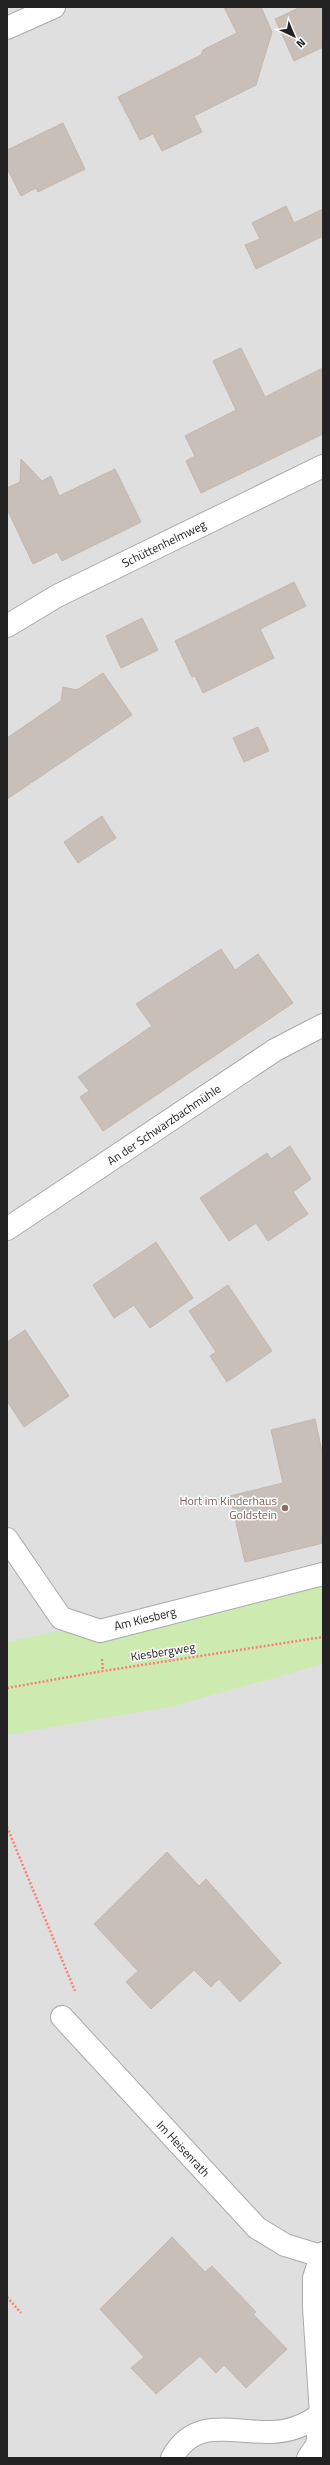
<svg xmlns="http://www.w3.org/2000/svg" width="330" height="2465" font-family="'Titillium Web',sans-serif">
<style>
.residential{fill:#e0dfdf}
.grass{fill:#cdebb0}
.building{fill:#c7bfb8;stroke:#c4b6ab}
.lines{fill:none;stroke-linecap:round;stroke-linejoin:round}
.street-casing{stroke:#a9a9a9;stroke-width:24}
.path{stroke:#fa8072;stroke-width:2.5;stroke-dasharray:2 2;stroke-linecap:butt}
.street{stroke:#fff;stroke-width:22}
.education-dot{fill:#8d6e63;stroke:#fff;stroke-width:1.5}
.labels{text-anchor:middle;stroke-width:3;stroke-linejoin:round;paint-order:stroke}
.street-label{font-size:12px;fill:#222;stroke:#fff}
.education-label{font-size:12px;fill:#785e54;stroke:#fff;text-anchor:end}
</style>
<rect width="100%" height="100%" fill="#f2efe9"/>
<rect class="residential" x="7" y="7" width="316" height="2451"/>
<path class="grass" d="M323,1574V1664L170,1707L7,1735V1642Z"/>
<g class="building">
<path d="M224,7H261L272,32L256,85L194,116L202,132L162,151L153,134L140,140L118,97L201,55L203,50L237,33Z"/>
<path d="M301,7H323V47L294,61L275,19Z"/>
<path d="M63,123L85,169L38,192L36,188L21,196L7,168V150Z"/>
<path d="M286,206L294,223L323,209V236L256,269L245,245L260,239L252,223Z"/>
<path d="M241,348L265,397L323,368V434L201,493L186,461L195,456L185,436L236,410L213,361Z"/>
<path d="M21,459L42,481L51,476L59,496L115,469L141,522L62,561L57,552L33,564L7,509V488L20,482Z"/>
<path d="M294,582L306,606L260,629L274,658L203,693L195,676L192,677L175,641Z"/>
<path d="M142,618L158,650L121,668L106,636Z"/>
<path d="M103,673L132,715L7,799V738L61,701L63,687L77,690Z"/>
<path d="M258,727L269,751L244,762L233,738Z"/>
<path d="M102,816L116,838L78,863L64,842Z"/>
<path d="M221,949L235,970L258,954L293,1003L103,1131L80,1097L89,1091L78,1077L152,1026L136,1004Z"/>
<path d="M290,1146L311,1179L293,1192L308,1214L268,1241L256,1223L229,1241L200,1198L267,1153L271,1159Z"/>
<path d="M156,1242L193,1298L150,1328L134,1305L114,1318L93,1285Z"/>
<path d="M228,1285L272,1351L227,1382L210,1356L216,1352L189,1311Z"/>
<path d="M25,1330L69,1396L24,1427L7,1401V1342Z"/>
<path d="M315,1419L323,1456V1543L245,1562L230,1496L283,1483L271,1430Z"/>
<path d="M167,1852L199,1886L206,1879L281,1963L240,2002L219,1979L211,1987L194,1970L151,2009L126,1982L138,1971L94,1924Z"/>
<path d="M172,2237L205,2272L212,2266L256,2312L253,2314L287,2349L246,2388L224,2365L216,2373L200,2356L156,2394L131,2368L144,2357L100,2309Z"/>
</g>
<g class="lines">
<g class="street-casing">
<g id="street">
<path d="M7,28L54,7"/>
<path d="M7,626L57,596L323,466"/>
<path d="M7,1229L275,1050L323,1025"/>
<path d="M7,1539L61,1618L100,1631L323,1574"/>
<path d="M62,2017L257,2228L285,2245L321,2256L323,2253"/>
<path d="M172,2458C195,2416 232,2433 270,2432C290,2432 306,2425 321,2414"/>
<path d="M308,2458L317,2445L321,2414L314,2308V2278L321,2256"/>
</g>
</g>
<g class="path">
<path d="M102,1659L103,1671"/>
<path d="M7,1688L103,1671L323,1637"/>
<path d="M7,1827L75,1991"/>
<path d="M7,2297L21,2313"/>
</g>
<use href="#street" class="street"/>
</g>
<circle class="education-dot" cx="285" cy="1508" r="4"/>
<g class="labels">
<g class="street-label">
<text transform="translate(164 544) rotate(-26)" y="4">Schüttenhelmweg</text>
<text transform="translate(164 1125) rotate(-34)" y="4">An der Schwarzbachmühle</text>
<text transform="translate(145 1619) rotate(-14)" y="4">Am Kiesberg</text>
<text transform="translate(163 1652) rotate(-9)" y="4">Kiesbergweg</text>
<text transform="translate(183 2149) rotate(47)" y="4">Im Heisenrath</text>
</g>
<g class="education-label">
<text x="277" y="1505">Hort im Kinderhaus<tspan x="277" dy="14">Goldstein</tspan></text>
</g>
</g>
<rect width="330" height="2465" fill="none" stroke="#222222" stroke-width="16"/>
<g transform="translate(294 36) rotate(136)" stroke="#ffffff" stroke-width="3" paint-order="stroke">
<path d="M0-3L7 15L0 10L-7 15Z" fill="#222222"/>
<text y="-6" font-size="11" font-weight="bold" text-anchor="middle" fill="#222222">N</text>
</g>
</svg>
